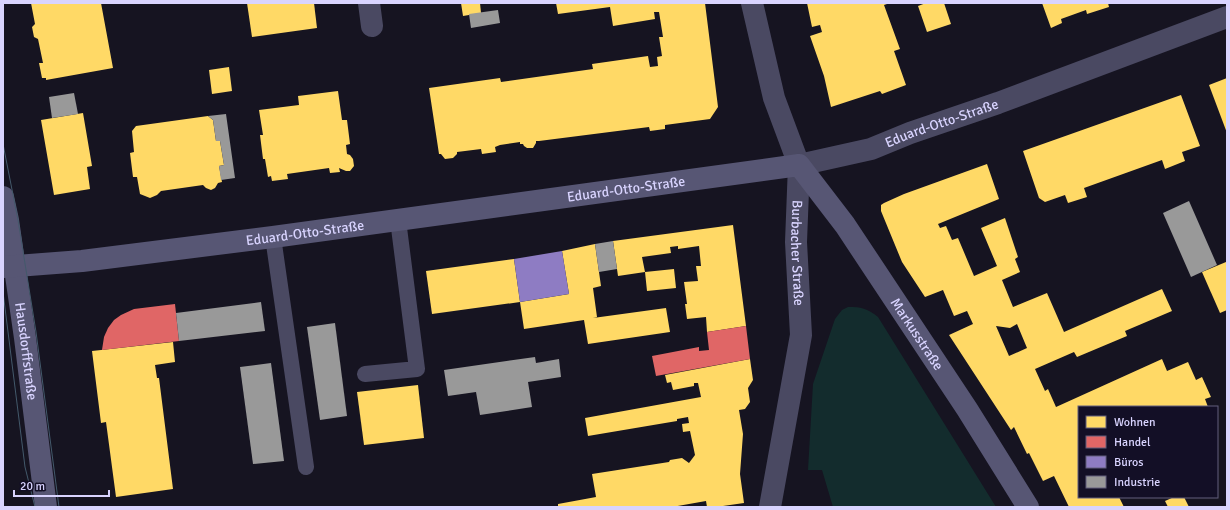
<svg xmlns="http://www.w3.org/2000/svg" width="1230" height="510" font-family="Signika,sans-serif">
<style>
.green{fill:#132c2d}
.homes{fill:#ffd966;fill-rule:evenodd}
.shops{fill:#e06666}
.offices{fill:#8e7cc3}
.industry{fill:#999}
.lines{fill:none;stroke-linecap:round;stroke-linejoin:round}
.lane{stroke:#4a4962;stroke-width:16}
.street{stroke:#4a4962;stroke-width:22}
.secondary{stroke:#575674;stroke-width:22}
.tram{stroke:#43596b;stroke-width:1}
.labels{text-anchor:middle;stroke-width:4;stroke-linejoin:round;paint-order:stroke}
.street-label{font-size:14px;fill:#d9d4ff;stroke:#130f26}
</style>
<rect width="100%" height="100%" fill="#161421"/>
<path class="green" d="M848,307C861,307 867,308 878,317L996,507H833L822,470H808L813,384L835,319L842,310Z"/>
<g class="homes">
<path d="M31,3H101L113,68L46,80V78H42L39,63H43L38,39L34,37L32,27L35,24Z"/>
<path d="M247,3H314L317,28L252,37Z"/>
<path d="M461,3H480L481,13L463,16Z"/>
<path d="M556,3H705L718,107L710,119L665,125V129L650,131L649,127L539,141H536V143L533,148H527L524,146L523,144H520V142L500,145L495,147L496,152L482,154L481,149L457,152V154L453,158L445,159L441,154H439L429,88L500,78L501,82L593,69L592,64L648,56L650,67L658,66L657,57L662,56L659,37H663L659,12H654L655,19L613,26L610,7L558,14Z"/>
<path d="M807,3H890L884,5L900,49L894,51L906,85L882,94L880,91L831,107L824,76L810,36L822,32L820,25L812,27Z"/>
<path d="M926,3H944L951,24L927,32L918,6Z"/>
<path d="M1042,3H1108L1109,7L1087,14L1086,10L1061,19L1062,23L1051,28Z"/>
<path d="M229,67L232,91L212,94L209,70Z"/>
<path d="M1227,78V133L1209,85Z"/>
<path d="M338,91L342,120H347L350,144L346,145L347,154L350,155L353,159L354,166L350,171H346L339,168L340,172L330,173L329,168L287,174L288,179L272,181L271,176L268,177L265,159H263L260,135H263L259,110L299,105L298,96Z"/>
<path d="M1181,95L1200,146L1182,152L1185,161L1165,169L1162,160L1084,188L1087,197L1068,203L1065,195L1045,202L1039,198L1023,151Z"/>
<path d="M83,113L92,166L87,167L90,189L54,195L41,120Z"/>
<path d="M208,116L213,120L216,141H220L224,165L219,166L222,182L218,183L215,188L211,190L206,188L203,185L161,191L157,195L150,198L140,194L137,177H133L130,153L134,152L132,131L136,126Z"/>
<path d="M987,164L999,199L938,224L940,228L946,226L952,240L958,238L974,276L997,266L981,228L1005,218L1018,257L1015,259L1020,272L1002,280L1013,307L1047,293L1064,332L1162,289L1172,311L1125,331L1127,336L1077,357L1074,352L1035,369L1045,391L1048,389L1056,407L1162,359L1167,371L1188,362L1196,380L1202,377L1211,397L1205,399L1208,407H1079V497H1119L1124,507H1069L1054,476L1043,481L1029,453L1027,454L1014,427L1011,430L949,335L973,324L967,311L954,316L943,290L925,297L902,262L881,211V205L884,203L904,194ZM1017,324L1027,348L1009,356L996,326L1010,328Z"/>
<path d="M733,225L746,326L707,332L706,317L687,319L685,304H687L684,282L698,281L696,266H701L699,246L678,249V246L670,247L671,253L642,257L645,272L674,269L676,288L647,291L645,272L618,276L613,241Z"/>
<path d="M595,244L601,286L593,288L597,317L593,318L666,308L670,332L588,344L584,320L524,329L520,302L569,294L562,251Z"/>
<path d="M514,259L520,302L432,314L426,271Z"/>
<path d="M1226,262L1227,310L1220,313L1202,272Z"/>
<path d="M173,342L175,362L155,365L157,378H159L173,489L116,497L106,422L101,423L92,351Z"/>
<path d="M750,359L753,380L748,388L750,402L745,409L739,410L743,434L740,474L744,503L716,507H707L706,501L672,507H558V504L596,497L592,474L669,462L670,460L682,458L689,463L695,455L690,431L683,432L682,424L689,423L688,417L677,419V421L588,436L585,418L701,397L698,383H694V386L673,390L671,382L667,383L665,375Z"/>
<path d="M418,385L424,438L364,445L357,392Z"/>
<path d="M1174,497H1184L1189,507H1168L1165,501Z"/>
</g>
<g class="shops">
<path d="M175,304L179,341L102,350L104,337L108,328L114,320L121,315L134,309Z"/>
<path d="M746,326L750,359L656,376L652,356L699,347V351L709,350L707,332Z"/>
</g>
<path class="offices" d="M562,251L569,294L520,302L514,259Z"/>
<g class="industry">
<path d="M498,10L500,23L471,28L469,14Z"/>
<path d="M74,93L78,114L52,118L49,97Z"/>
<path d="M226,114L235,178L221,180L219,166L224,165L220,141H216L213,120L208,116Z"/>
<path d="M1189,201L1217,265L1191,277L1163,213Z"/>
<path d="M613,241L617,269L599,272L595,244Z"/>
<path d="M261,302L265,331L179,341L176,313Z"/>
<path d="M335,323L347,416L320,420L307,327Z"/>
<path d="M535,357L536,363L559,359L561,377L528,382L532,407L480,415L476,392L448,396L444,370Z"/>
<path d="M271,363L284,461L253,464L240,367Z"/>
</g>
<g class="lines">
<g class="lane">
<path d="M273,237L306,467"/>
<path d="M365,374L417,369L398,220"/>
</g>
<g class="street">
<path d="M369,3L372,26"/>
<path id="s1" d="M752,3L774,98L799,165L796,242L801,335L770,507"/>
<path id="s2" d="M799,165L871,149L910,133L998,103L1227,17"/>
</g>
<g class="secondary">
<path id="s3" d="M3,197L8,220L25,338L46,507"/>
<path id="s4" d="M3,267L82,261L273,237L799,165L845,225L967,409L1028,507"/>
</g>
<g class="tram">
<path d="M3,144L18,220L36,332L59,507"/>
<path d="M3,292L25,467L35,507"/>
</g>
</g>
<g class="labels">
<g class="street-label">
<text dy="5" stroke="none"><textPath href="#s2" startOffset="149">Eduard-Otto-Straße</textPath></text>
<text dy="5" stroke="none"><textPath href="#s4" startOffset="628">Eduard-Otto-Straße</textPath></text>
<text dy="5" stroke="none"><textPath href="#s4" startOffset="304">Eduard-Otto-Straße</textPath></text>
<text dy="5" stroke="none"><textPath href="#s1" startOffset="257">Burbacher Straße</textPath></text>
<text dy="5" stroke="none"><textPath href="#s4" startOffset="1009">Markusstraße</textPath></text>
<text dy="5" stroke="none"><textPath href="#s3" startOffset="156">Hausdorffstraße</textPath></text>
</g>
</g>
<rect width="1230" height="510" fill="none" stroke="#d9d4ff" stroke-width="8"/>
<rect x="1078" y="406" width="140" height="92" fill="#130f26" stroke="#625e7d"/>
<rect x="1086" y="416" width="20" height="12" fill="#ffd966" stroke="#625e7d"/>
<text x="1114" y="426" font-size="12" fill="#d9d4ff">Wohnen</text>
<rect x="1086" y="436" width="20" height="12" fill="#e06666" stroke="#625e7d"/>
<text x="1114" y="446" font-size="12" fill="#d9d4ff">Handel</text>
<rect x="1086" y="456" width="20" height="12" fill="#8e7cc3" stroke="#625e7d"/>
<text x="1114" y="466" font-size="12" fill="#d9d4ff">Büros</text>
<rect x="1086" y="476" width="20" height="12" fill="#999999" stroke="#625e7d"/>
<text x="1114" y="486" font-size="12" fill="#d9d4ff">Industrie</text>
<path d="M14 490v6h95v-6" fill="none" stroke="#d9d4ff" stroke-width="2"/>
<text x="20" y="490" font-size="12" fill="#d9d4ff" stroke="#130f26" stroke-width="3" paint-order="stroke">20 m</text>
</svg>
